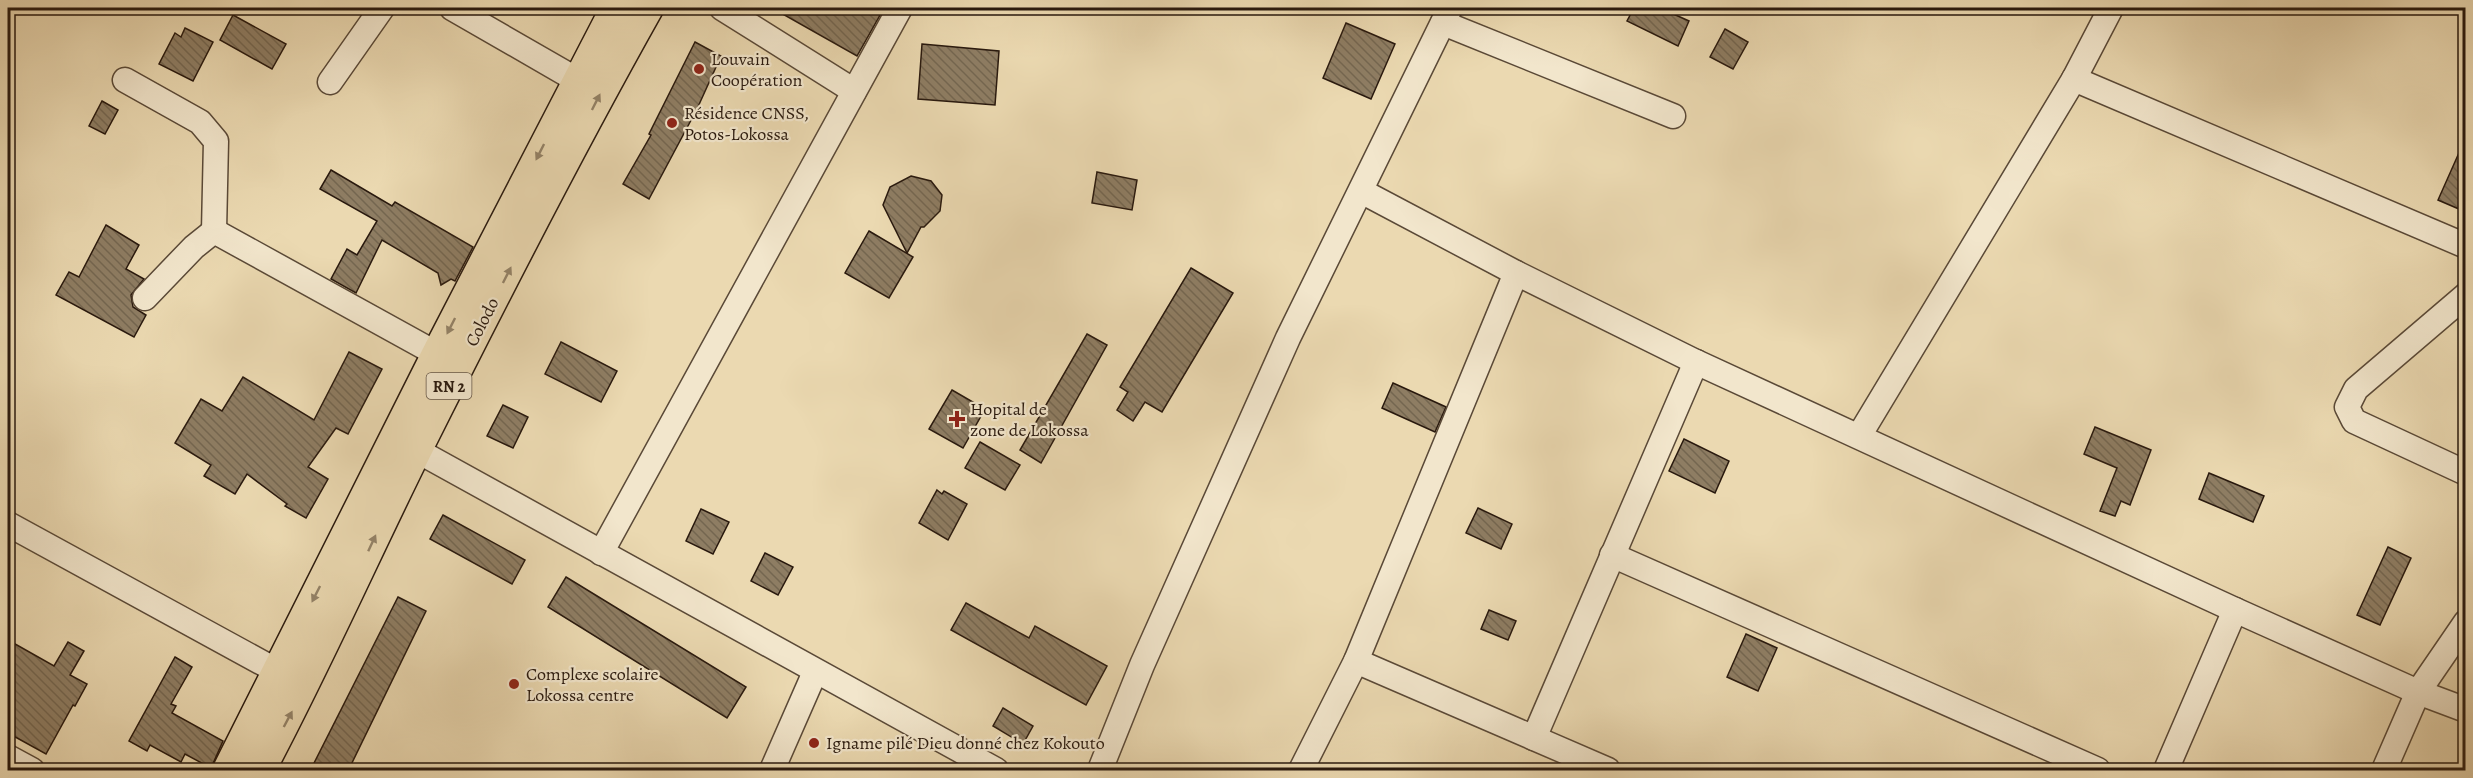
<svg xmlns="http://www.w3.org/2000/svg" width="2473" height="778" font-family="Alegreya,serif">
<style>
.building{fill:url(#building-back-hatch);stroke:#29190e;stroke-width:1.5}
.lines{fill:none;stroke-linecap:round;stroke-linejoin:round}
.minor-casing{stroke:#5a4937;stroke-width:27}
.major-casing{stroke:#29190e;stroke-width:33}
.minor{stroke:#f2e6cc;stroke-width:24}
.major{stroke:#ebd9b1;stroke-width:30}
.oneway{fill:#948368}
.poi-dot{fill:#8f2418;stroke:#f2e6cc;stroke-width:2}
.labels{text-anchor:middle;stroke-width:4.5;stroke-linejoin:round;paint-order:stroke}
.shield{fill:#f2e6cc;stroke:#655647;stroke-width:1.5}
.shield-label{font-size:16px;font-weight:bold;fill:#29190e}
.poi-label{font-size:18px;fill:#29190e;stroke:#f2e6cc;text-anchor:start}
.street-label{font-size:18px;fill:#29190e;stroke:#f2e6cc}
</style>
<defs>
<pattern id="building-back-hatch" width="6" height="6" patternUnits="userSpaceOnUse" patternTransform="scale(1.5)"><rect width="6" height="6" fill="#8e7d63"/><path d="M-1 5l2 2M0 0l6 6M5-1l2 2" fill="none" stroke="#746650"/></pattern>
</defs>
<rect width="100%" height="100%" fill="#ebd9b1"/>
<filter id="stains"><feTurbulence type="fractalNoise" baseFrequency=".00333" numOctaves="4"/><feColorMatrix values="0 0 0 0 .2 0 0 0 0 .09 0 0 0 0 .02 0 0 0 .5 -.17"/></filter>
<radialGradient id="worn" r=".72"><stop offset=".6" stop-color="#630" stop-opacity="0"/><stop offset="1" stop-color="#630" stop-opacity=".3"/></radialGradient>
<g class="building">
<path d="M772,8H884L857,56Z"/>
<path d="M1634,8H1660L1689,21L1678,46L1627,21Z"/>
<path d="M233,15L286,44L272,69L220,40Z"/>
<path d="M1346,23L1395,44L1371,99L1323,78Z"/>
<path d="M185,28L213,42L193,81L159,64L175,33L181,37Z"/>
<path d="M1725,29L1748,42L1733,69L1710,57Z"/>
<path d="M695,42L721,56L697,109L649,199L623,184L651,135L649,134Z"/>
<path d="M922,44L999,51L995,105L918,99Z"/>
<path d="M102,101L118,110L105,134L89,126Z"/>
<path d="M2466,137V212L2438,200Z"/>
<path d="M331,170L392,206L395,202L473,247L455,281L451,279L441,285L438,273L382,240L356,293L331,279L347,249L357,255L377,221L320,189Z"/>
<path d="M1097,172L1137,180L1132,210L1092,203Z"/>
<path d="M911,176L931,181L942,195L940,211L924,227H921L907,253L883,205L890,187Z"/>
<path d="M106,225L139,245L126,269L144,279L131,295L133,307L146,315L134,337L56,295L69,272L79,277Z"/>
<path d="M869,231L913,257L889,298L845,273Z"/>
<path d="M1191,268L1233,293L1162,412L1145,402L1133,421L1117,410L1128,392L1120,387Z"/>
<path d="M1087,334L1107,345L1041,463L1020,450Z"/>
<path d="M561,342L617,371L601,402L545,374Z"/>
<path d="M349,352L382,369L348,434L336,428L308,467L328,479L306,518L285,506L287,504L247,474L235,494L204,476L211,465L175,443L201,399L222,411L243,377L314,420Z"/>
<path d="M1393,383L1446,407L1435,432L1382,408Z"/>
<path d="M952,390L985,409L963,448L929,429Z"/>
<path d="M503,405L528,417L513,448L487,436Z"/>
<path d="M2095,427L2151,450L2130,505L2121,501L2115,516L2100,511L2117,468L2084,454Z"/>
<path d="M1684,439L1729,461L1715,493L1669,471Z"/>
<path d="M980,442L1020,465L1005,490L965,468Z"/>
<path d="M2209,473L2264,496L2253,522L2199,499Z"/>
<path d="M937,490L942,494L944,491L967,504L948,540L919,523Z"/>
<path d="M1478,508L1512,524L1501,549L1466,533Z"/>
<path d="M701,509L729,522L713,554L686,541Z"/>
<path d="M443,515L525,560L512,584L430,539Z"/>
<path d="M2388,547L2411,558L2380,625L2357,615Z"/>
<path d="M765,553L793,567L778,595L751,581Z"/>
<path d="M566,577L746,687L727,718L548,607Z"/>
<path d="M398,597L426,611L348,771H310Z"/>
<path d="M966,603L1029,638L1035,626L1107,666L1086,705L951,630Z"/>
<path d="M1489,610L1516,621L1508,640L1481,629Z"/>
<path d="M1746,634L1777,648L1758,691L1727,677Z"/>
<path d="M8,640L54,666L68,642L84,651L70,675L87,684L75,706L73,705L46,754L8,733Z"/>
<path d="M175,657L192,667L171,704L176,706L172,713L223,741L211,768L185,754L181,762L150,745L147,751L129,741Z"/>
<path d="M1003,708L1033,726L1023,744L993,726Z"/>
</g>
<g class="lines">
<g class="minor-casing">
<g id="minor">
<path d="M452,8L577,80"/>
<path d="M722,8L854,91"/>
<path d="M1443,23L1673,116"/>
<path d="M2074,79L2466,246"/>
<path d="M125,80L200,122L216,141L214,231"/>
<path d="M330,82L382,8"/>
<path d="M1361,191L1516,273L1696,362L2235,610L2418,692L2466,710"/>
<path d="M2466,295L2356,389L2347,407L2354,421L2466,473"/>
<path d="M145,298L194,247L214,231L437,354"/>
<path d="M1859,436L2074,79L2111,8"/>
<path d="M416,450L996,770"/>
<path d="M8,524L277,671"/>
<path d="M601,553L900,8"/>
<path d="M1612,555L2098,770"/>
<path d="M1356,661L1608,770"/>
<path d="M1534,738L1696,362"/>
<path d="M8,757L32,770"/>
<path d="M772,770L815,672"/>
<path d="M1100,770L1142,665L1288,338L1450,8"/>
<path d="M1301,770L1356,661L1516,273"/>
<path d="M2166,770L2235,610"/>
<path d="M2384,770L2418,692L2466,622"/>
</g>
</g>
<g class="major-casing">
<g id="major">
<path d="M228,770L437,354L616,8"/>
<path d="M260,770C316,665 364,556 417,449C491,301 567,152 648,8"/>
</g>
</g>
<use href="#minor" class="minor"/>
<use href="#major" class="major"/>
</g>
<defs><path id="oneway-solid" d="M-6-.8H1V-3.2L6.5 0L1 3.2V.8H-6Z" transform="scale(1.5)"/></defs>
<g class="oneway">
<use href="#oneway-solid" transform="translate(596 102) rotate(-63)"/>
<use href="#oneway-solid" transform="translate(540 152) rotate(117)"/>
<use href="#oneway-solid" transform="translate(507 275) rotate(-63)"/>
<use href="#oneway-solid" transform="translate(451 326) rotate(117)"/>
<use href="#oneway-solid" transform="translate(372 543) rotate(-65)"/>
<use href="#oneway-solid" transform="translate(316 594) rotate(117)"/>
<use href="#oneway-solid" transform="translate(288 719) rotate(-62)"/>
</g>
<g class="poi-dot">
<circle cx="699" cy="69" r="6"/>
<circle cx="672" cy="123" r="6"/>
<path d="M954 410h6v6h6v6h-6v6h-6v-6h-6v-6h6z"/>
<circle cx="514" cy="684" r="6"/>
<circle cx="814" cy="743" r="6"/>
</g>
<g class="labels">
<rect class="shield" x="426.5" y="373" width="45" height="26" rx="4.5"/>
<g class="shield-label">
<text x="449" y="392">RN 2</text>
</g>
<g class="poi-label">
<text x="711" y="65">Louvain<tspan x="711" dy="21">Coopération</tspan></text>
<text x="684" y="119">Résidence CNSS,<tspan x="684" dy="21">Potos-Lokossa</tspan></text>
<text x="970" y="415">Hopital de<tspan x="970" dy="21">zone de Lokossa</tspan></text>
<text x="526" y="680">Complexe scolaire<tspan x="526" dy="21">Lokossa centre</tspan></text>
<text x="826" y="749">Igname pilé Dieu donné chez Kokouto</text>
</g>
<g class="street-label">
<text transform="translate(482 322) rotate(-63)" y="6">Colodo</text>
</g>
</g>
<rect width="2473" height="778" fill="none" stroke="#ebd9b1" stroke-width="30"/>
<rect x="9" y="9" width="2455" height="760" fill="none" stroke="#29190e" stroke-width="3"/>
<rect x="15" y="15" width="2443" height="748" fill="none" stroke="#29190e" stroke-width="1.5"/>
<rect width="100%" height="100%" filter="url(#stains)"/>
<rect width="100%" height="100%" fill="url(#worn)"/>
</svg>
